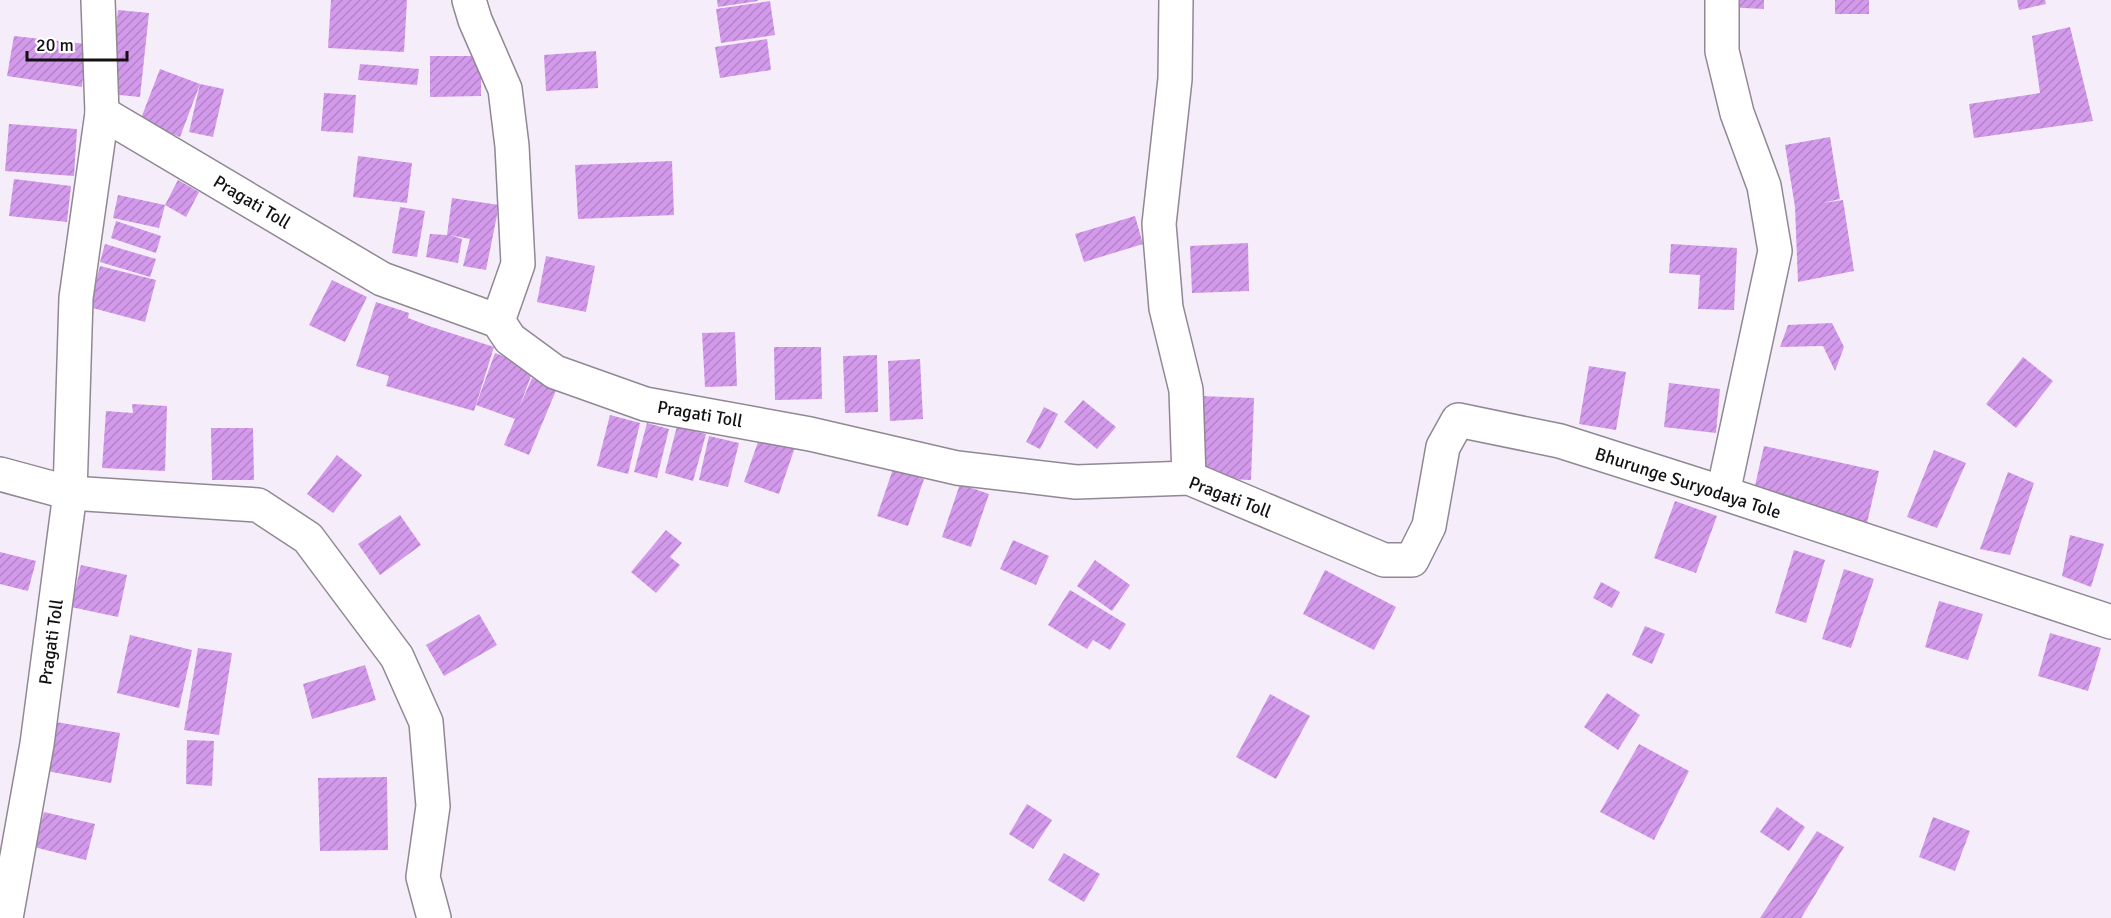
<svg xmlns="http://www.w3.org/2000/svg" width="2111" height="918" font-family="Signika,sans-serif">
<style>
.building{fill:url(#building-hatch)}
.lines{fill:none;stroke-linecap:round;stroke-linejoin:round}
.minor-casing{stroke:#908893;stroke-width:36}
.minor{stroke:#fff;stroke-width:33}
.labels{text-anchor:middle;stroke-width:5;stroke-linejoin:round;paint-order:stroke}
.street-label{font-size:18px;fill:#141115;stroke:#fff}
</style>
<defs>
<pattern id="building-hatch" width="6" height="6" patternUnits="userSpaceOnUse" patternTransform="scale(1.5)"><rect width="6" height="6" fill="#d399eb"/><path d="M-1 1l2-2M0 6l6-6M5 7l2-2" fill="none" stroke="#b483c9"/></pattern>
</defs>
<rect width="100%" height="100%" fill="#f6edfa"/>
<g class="building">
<path d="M331,0H407L404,52L328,48Z"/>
<path d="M717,0H758V1L718,7Z"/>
<path d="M1724,0H1764V9L1724,7Z"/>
<rect x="1835" y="0" width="34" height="14"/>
<path d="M2017,0H2045L2046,4L2019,10Z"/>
<path d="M770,1L775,35L721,43L716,9Z"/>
<path d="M118,10L149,13L140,97L109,94Z"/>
<path d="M2070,27L2093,121L1974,138L1969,104L2040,93L2032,36Z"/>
<path d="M14,36L86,44L82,87L7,76Z"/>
<path d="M767,39L771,70L720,78L715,47Z"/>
<path d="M596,51L598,88L546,91L544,55Z"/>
<path d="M430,56H481V96L430,97Z"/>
<path d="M360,64L419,69L417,85L358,80Z"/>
<path d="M160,69L200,84L180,137L140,121Z"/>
<path d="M200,84L224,89L213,137L189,132Z"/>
<path d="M324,93L356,95L353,133L321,131Z"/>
<path d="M9,124L77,129L74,176L5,171Z"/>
<path d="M1830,137L1840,199L1823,203L1843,200L1854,271L1798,282L1795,207L1785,145Z"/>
<path d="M358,156L412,163L407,203L353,197Z"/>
<path d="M672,161L674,215L578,219L575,165Z"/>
<path d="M14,179L71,186L67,222L9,216Z"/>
<path d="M178,180L199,192L186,217L165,205L159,228L113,218L118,195L165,205Z"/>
<path d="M452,198L499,205L486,270L463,266L470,239L450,235L462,239L458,263L426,257L430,234L447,235Z"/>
<path d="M400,207L425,211L417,257L392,253Z"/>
<path d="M1135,216L1143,244L1084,262L1075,234Z"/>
<path d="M116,221L161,236L156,253L111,238Z"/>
<path d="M1248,243L1249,291L1192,293L1190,246Z"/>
<path d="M105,244L156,259L150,277L100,262Z"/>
<path d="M1671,244L1737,248L1734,310L1698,309L1700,275L1669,273Z"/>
<path d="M546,256L595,266L586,312L537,302Z"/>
<path d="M100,266L156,280L145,322L89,307Z"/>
<path d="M332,280L367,297L345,342L309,325Z"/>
<path d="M376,302L409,313L408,318L429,326L494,347L474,411L386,386L389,376L356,366Z"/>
<path d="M1832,323L1844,347L1835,371L1823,346L1780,347L1788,325Z"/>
<path d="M735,332L737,386L705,387L702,333Z"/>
<path d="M774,347H821L822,399L775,400Z"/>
<path d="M495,353L534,368L519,408L532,378L557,388L529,455L504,445L515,419L476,405Z"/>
<path d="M877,355L878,412L845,413L843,356Z"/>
<path d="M2023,357L2053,381L2016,428L1986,404Z"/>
<path d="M920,359L923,419L890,421L888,361Z"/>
<path d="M1589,366L1626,372L1616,430L1579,424Z"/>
<path d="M1669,383L1720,389L1716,433L1664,427Z"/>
<path d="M1200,396L1254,398L1251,480L1197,478Z"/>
<path d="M1083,400L1116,427L1097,449L1064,422Z"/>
<path d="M132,404L167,406L165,471L102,468L106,411L133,413Z"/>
<path d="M1044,407L1058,414L1040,449L1026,442Z"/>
<path d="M610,415L640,423L628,474L597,466Z"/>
<path d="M647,423L669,429L657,478L634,472Z"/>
<path d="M677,426L706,434L693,481L665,473Z"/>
<path d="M211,428H253L254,480H212Z"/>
<path d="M709,436L739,443L728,487L699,480Z"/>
<path d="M760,436L795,447L779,494L744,482Z"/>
<path d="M1764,446L1879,471L1867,523L1752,499Z"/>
<path d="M1934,450L1966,463L1937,528L1907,517Z"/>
<path d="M337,455L362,475L333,513L307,494Z"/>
<path d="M893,469L924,479L908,526L877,516Z"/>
<path d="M2008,472L2034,483L2010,555L1980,549Z"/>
<path d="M960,484L989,494L971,547L942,537Z"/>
<path d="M1675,501L1717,516L1696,573L1654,558Z"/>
<path d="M400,515L421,545L380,575L358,544Z"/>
<path d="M666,530L682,543L670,557L680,565L656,593L631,572Z"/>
<path d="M2070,535L2104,544L2091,587L2062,576Z"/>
<path d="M1013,540L1049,556L1036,585L1000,569Z"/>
<path d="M1794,550L1825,560L1806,623L1775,613Z"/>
<path d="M0,552L36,561L28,591L0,584Z"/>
<path d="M1095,560L1130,585L1112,611L1077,586Z"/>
<path d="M81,565L127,575L118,617L71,607Z"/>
<path d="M1844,569L1874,579L1851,648L1822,639Z"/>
<path d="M1325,570L1396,607L1374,650L1303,614Z"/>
<path d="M1601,582L1620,592L1612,608L1593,598Z"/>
<path d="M1070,590L1126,624L1110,650L1093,640L1087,649L1048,625Z"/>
<path d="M1939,601L1983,614L1968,660L1925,647Z"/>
<path d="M479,614L497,645L444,676L426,645Z"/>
<path d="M1645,626L1665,634L1652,664L1632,655Z"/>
<path d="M2050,633L2101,648L2088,691L2038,676Z"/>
<path d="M130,635L192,650L179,708L117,693Z"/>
<path d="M198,648L232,653L219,735L184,730Z"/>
<path d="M365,665L376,700L312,719L303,684Z"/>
<path d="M1607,693L1640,715L1618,750L1584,727Z"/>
<path d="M1270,694L1310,716L1276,779L1236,757Z"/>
<path d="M56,722L120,733L111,783L47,771Z"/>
<path d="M187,740L214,741L212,786L186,784Z"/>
<path d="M1639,744L1689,771L1654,840L1600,812Z"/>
<path d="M387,777L388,850L320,851L318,778Z"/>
<path d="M1027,804L1052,820L1033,849L1009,834Z"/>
<path d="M1777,807L1805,827L1789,851L1760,832Z"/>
<path d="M44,812L95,824L86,860L34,847Z"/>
<path d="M1933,817L1970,831L1955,871L1919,857Z"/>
<path d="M1817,831L1844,847L1801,918H1760Z"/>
<path d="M1064,853L1100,874L1084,902L1048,880Z"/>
</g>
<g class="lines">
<g class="minor-casing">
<g id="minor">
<path d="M469,0L475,20L505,89L512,146L518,264L498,321"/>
<path d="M1176,0L1175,79L1159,224L1166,308L1186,390L1189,478"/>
<path d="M1722,0V51L1737,113L1764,186L1775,251L1723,493"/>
<path d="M102,113L382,279L498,321L510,339L555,372L645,404L810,434L957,468L1076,482L1189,478L1384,560H1412L1429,526L1443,447L1458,420L1560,441L1723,493L2111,622"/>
<path d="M0,474L70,493L258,505L308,538L397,657L426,722L433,806L423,877L434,918"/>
<path d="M6,918L37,744L70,493L76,298L102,113L98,0"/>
</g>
</g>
<use href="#minor" class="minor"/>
</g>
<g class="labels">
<g class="street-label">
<text transform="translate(252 202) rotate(31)" y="6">Pragati Toll</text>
<text transform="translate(700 414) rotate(10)" y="6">Pragati Toll</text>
<text transform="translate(1688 483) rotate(18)" y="6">Bhurunge Suryodaya Tole</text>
<text transform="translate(1230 497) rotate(21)" y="6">Pragati Toll</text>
<text transform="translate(51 642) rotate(-82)" y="6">Pragati Toll</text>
</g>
</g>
<path d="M27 51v9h100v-9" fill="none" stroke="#141115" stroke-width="3"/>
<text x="36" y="51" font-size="18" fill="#141115" stroke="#ffffff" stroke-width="4.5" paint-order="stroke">20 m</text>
</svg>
